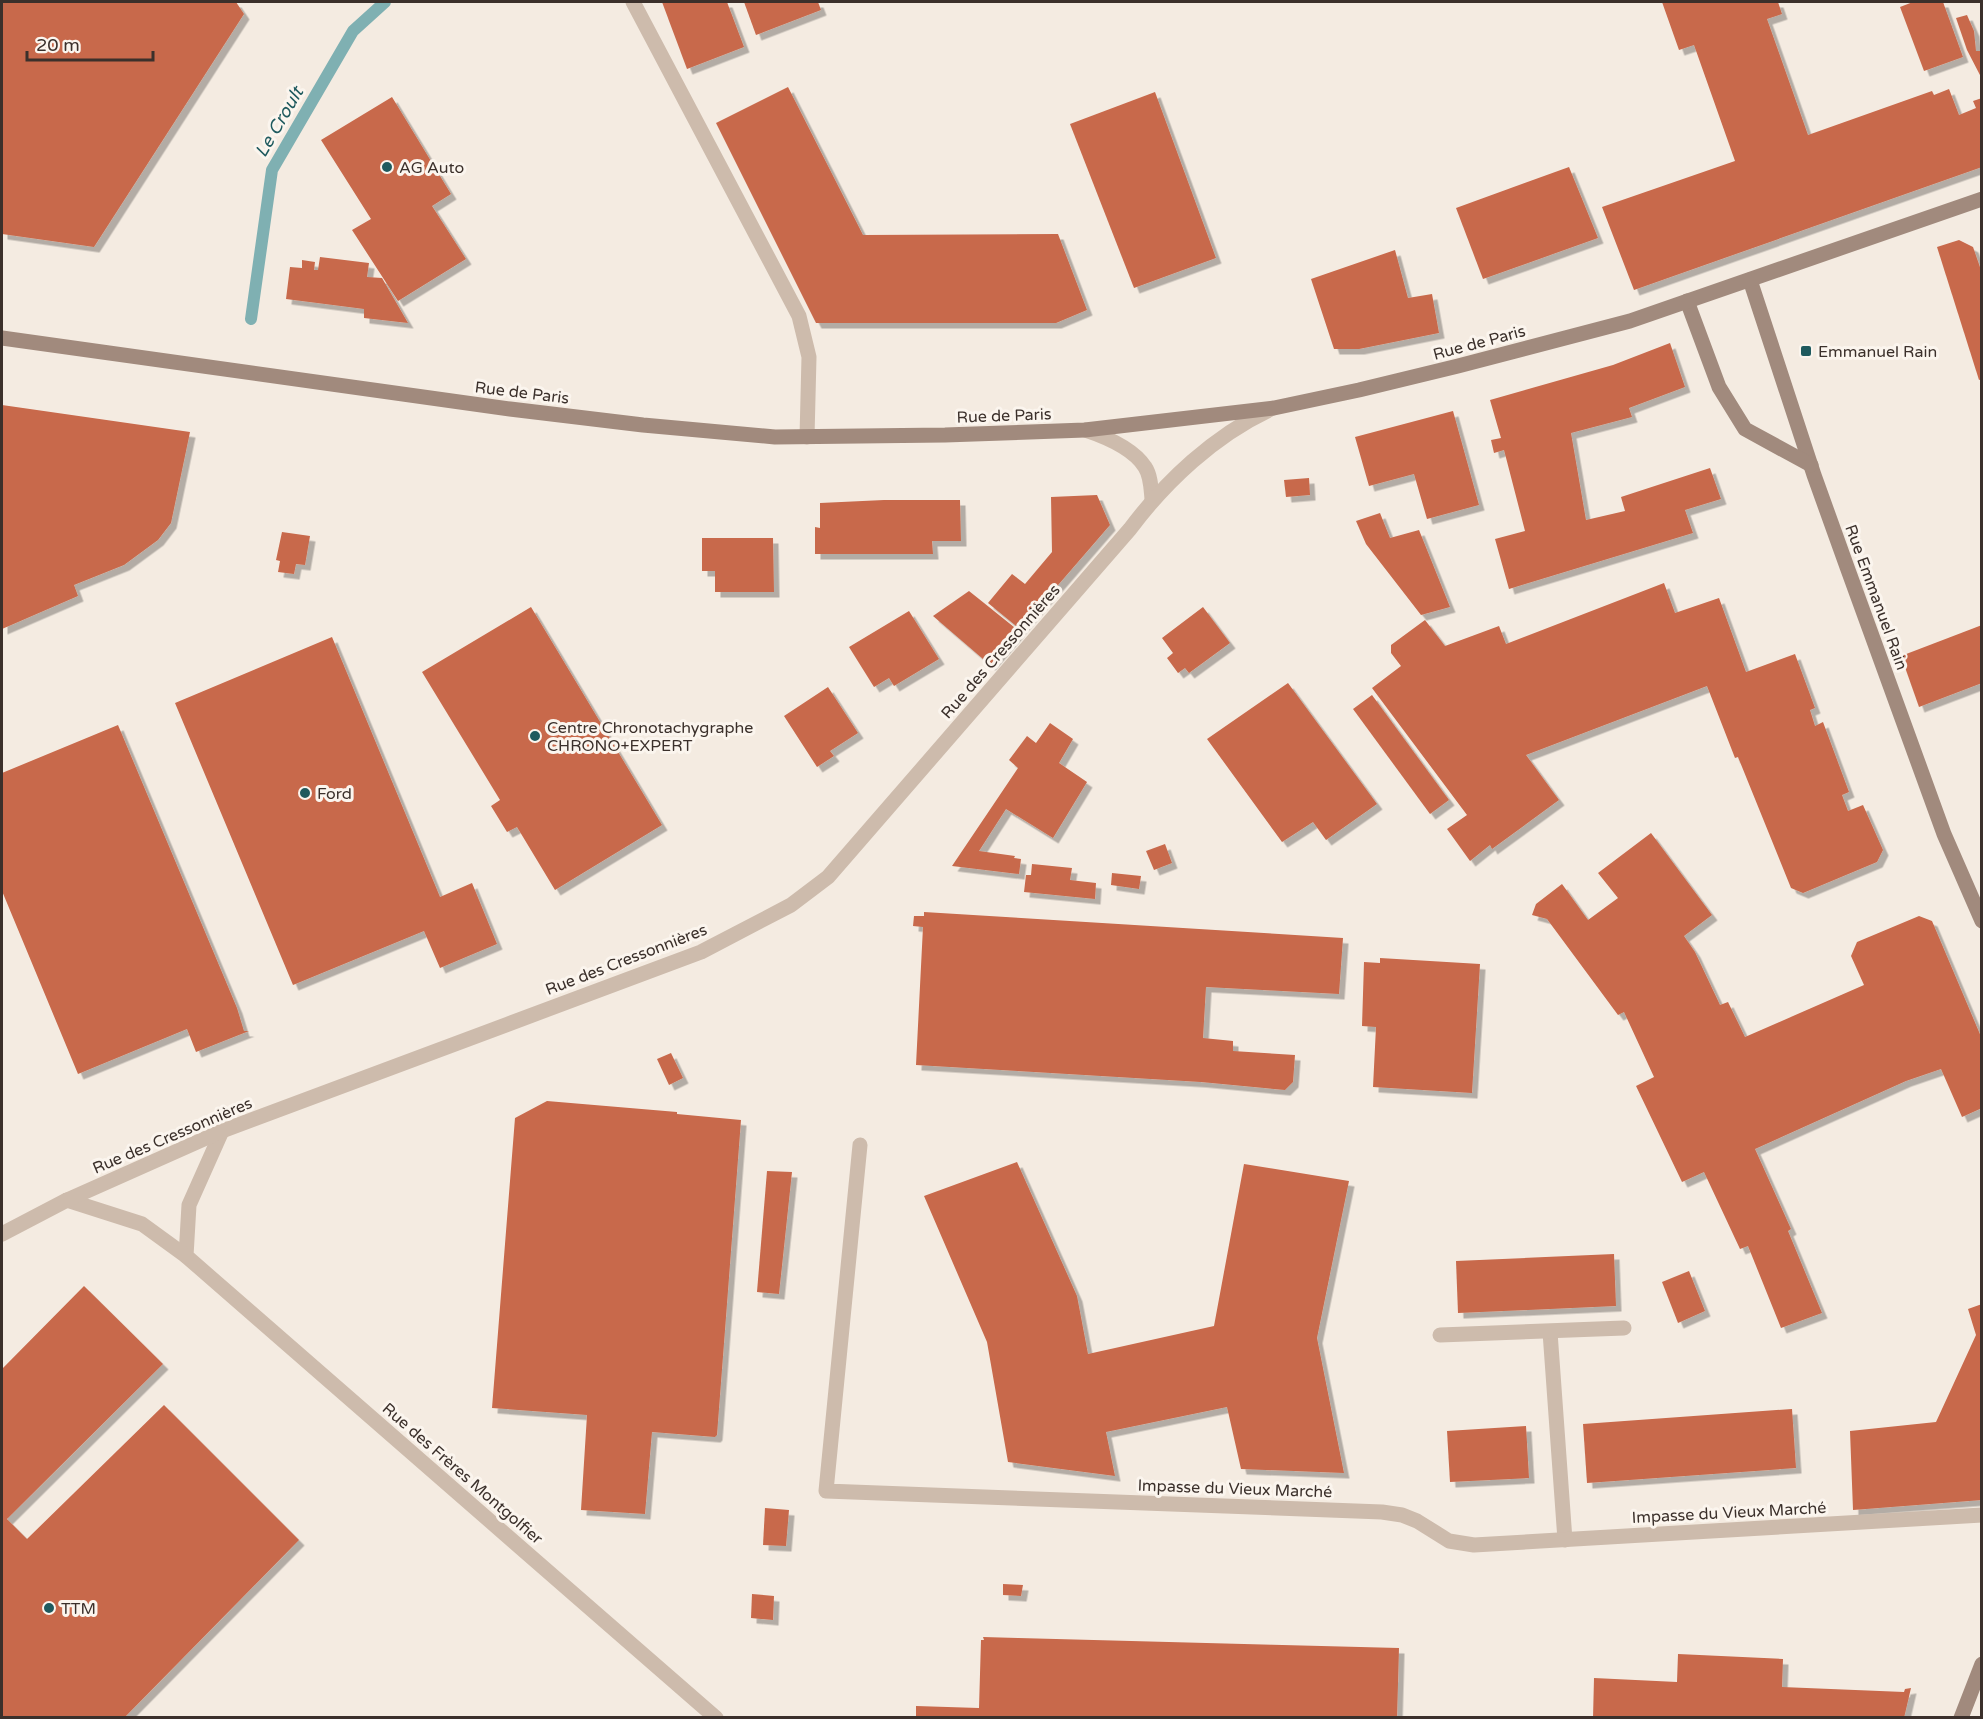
<svg xmlns="http://www.w3.org/2000/svg" width="1983" height="1719" font-family="'Varela Round',sans-serif">
<style>
.lines{fill:none;stroke-linecap:round;stroke-linejoin:round}
.stream{stroke:#7fb0b2;stroke-width:12}
.building{fill:#c8694b;filter:url(#shadow)}
.lane{stroke:#cdbbac;stroke-width:15}
.street{stroke:#cdbbac;stroke-width:15}
.secondary{stroke:#a18a7d;stroke-width:15}
.poi-dot{fill:#1f5a5e;stroke:#fbf5ee;stroke-width:2}
.labels{text-anchor:middle;stroke-width:6;stroke-linejoin:round;paint-order:stroke}
.poi-label{font-size:16px;fill:#3b302b;stroke:#fbf5ee;text-anchor:start}
.street-label{font-size:16px;fill:#3b302b;stroke:#fbf5ee}
.water-label{font-size:18px;font-style:italic;fill:#1f5a5e;stroke:#fbf5ee}
</style>
<defs>
<filter id="shadow"><feDropShadow dx="5.5" dy="5.5" stdDeviation="0" flood-color="#0004"/></filter>
</defs>
<rect width="100%" height="100%" fill="#f4ebe1"/>
<g class="lines">
<path class="stream" d="M251,319L272,170L353,31L385,2"/>
</g>
<g class="building">
<path d="M2,2H236L244,14L94,247L2,234Z"/>
<path d="M662,2H727L744,47L687,69Z"/>
<path d="M744,2H818L821,10L756,35Z"/>
<path d="M1662,2H1778L1782,14L1767,19L1808,135L1932,91L1934,95L1949,89L1959,115L1976,108L1973,101L1982,98V167L1634,290L1602,207L1735,161L1694,45L1679,50Z"/>
<path d="M1913,2H1943L1963,57L1924,71L1900,7Z"/>
<path d="M1967,15L1974,31L1976,51H1982V79L1967,50L1956,18Z"/>
<path d="M788,87L863,235L1058,234L1087,310L1056,323H816L716,123Z"/>
<path d="M1155,92L1216,258L1134,288L1070,124Z"/>
<path d="M392,97L451,194L432,206L466,259L398,301L352,230L371,219L321,140Z"/>
<path d="M1569,167L1598,238L1483,279L1456,208Z"/>
<path d="M1959,240L1973,247L1982,273V379L1979,380L1937,247Z"/>
<path d="M1395,250L1408,298L1432,294L1439,333L1359,349H1334L1311,279Z"/>
<path d="M320,257L369,263L367,277L382,278L408,323L364,318V309L286,299L290,267L302,268V260L315,262L314,270H318Z"/>
<path d="M1670,343L1685,387L1629,408L1632,417L1571,433L1586,520L1625,511L1621,497L1710,468L1721,499L1685,510L1693,533L1509,589L1495,539L1525,531L1504,450L1494,453L1491,440L1501,438L1490,400L1613,365Z"/>
<path d="M2,405L190,432L171,523L158,540L124,565L74,585L78,596L2,629Z"/>
<path d="M1453,411L1479,505L1427,519L1414,474L1369,486L1355,437Z"/>
<path d="M1309,478L1310,495L1286,497L1284,480Z"/>
<path d="M1097,495L1110,525L1020,629L988,603L1012,574L1025,584L1052,552L1051,497Z"/>
<path d="M884,500H960L961,541H932L933,554H815V527L820,528V503Z"/>
<path d="M1380,513L1390,538L1419,530L1450,607L1421,615L1366,544L1356,521Z"/>
<path d="M282,532L310,536L305,565L296,564L294,574L278,572L280,561L276,560Z"/>
<path d="M702,538H773L774,592H715V571H702Z"/>
<path d="M1664,583L1675,613L1719,598L1746,672L1795,654L1815,708L1810,710L1815,726L1823,722L1849,792L1842,795L1848,811L1863,805L1883,850L1877,862L1803,893L1791,888L1738,757L1735,758L1707,686L1526,755L1559,800L1492,849L1490,845L1470,861L1447,829L1467,815L1372,688L1401,666L1391,653V645L1425,620L1445,646L1499,626L1506,644Z"/>
<path d="M969,591L1019,631L990,665L933,616Z"/>
<path d="M531,607L662,825L555,890L517,827L507,832L491,806L500,800L422,672Z"/>
<path d="M1203,607L1230,643L1189,673L1185,668L1178,673L1167,658L1173,653L1162,638Z"/>
<path d="M909,611L939,659L894,686L889,678L874,687L849,647Z"/>
<path d="M1982,625V683L1919,707L1901,656Z"/>
<path d="M332,637L440,897L472,883L497,944L440,968L424,931L293,985L175,703Z"/>
<path d="M1288,683L1377,804L1326,840L1313,822L1282,842L1207,739Z"/>
<path d="M828,687L858,733L830,751L834,756L817,767L784,716Z"/>
<path d="M1372,695L1449,800L1430,814L1353,709Z"/>
<path d="M1050,723L1073,739L1059,763L1087,782L1053,838L1006,809L979,851L1015,856L1014,858L1021,859L1019,874L952,866L1018,768L1009,760L1027,736L1036,743Z"/>
<path d="M118,725L237,1008L244,1031H249L196,1052L187,1029L78,1074L2,891V773Z"/>
<path d="M1651,833L1712,915L1684,936L1695,952L1720,1005L1728,1002L1745,1037L1864,985L1851,956L1857,942L1919,916L1932,921L1982,1039V1108L1962,1117L1941,1069L1906,1081L1755,1149L1791,1229L1788,1231L1822,1313L1781,1328L1748,1246L1740,1249L1704,1172L1682,1182L1636,1086L1654,1077L1624,1012L1618,1015L1547,919L1532,915L1536,904L1562,884L1588,920L1618,898L1598,873Z"/>
<path d="M1165,844L1172,863L1154,870L1146,851Z"/>
<path d="M1032,864L1072,868L1070,880L1096,883L1095,899L1024,892L1026,875H1031Z"/>
<path d="M1112,873L1141,876L1139,889L1111,885Z"/>
<path d="M924,912L1343,938L1339,994L1206,987L1203,1038L1233,1041V1051L1295,1055L1293,1082L1285,1090L1201,1082L916,1065L923,927L913,926L914,916H924Z"/>
<path d="M1380,958L1480,964L1472,1093L1373,1087L1376,1027L1362,1026L1364,962L1380,963Z"/>
<path d="M671,1053L683,1078L669,1085L657,1059Z"/>
<path d="M547,1101L677,1112V1114L741,1120L717,1435L715,1437L652,1432L645,1514L581,1510L587,1415L492,1408L515,1118Z"/>
<path d="M1017,1162L1077,1296L1088,1354L1214,1326L1244,1164L1349,1181L1317,1338L1344,1473L1241,1469L1227,1407L1106,1432L1115,1476L1008,1462L987,1342L924,1196Z"/>
<path d="M767,1171L792,1172L779,1294L757,1292Z"/>
<path d="M1614,1254L1616,1306L1458,1313L1456,1261Z"/>
<path d="M1689,1271L1705,1311L1678,1323L1662,1282Z"/>
<path d="M84,1286L163,1364L7,1519L27,1539L164,1405L299,1540L124,1718H2V1369Z"/>
<path d="M1982,1304V1500L1853,1510L1850,1431L1936,1422L1976,1335L1968,1309Z"/>
<path d="M1792,1409L1796,1468L1587,1483L1583,1424Z"/>
<path d="M1526,1426L1529,1478L1450,1482L1447,1431Z"/>
<path d="M765,1508L789,1510L786,1546L763,1545Z"/>
<path d="M1003,1584L1023,1585L1021,1596L1003,1595Z"/>
<path d="M752,1594L774,1596L773,1620L751,1618Z"/>
<path d="M983,1637L1399,1648L1397,1718H916V1706L979,1708L981,1640H984Z"/>
<path d="M1678,1654L1783,1659L1782,1687L1904,1692L1905,1689L1911,1688L1904,1718H1593L1594,1678L1677,1682Z"/>
</g>
<g class="lines">
<g class="lane">
<path d="M633,2L799,316L809,357L807,437"/>
<path d="M1550,1332L1565,1540"/>
<path d="M1440,1335L1624,1328"/>
</g>
<g class="street">
<path d="M1085,430C1106,437 1133,448 1145,467C1151,476 1151,489 1152,499"/>
<path d="M222,1131L189,1205L186,1256L716,1718"/>
<path d="M860,1145L826,1491L1382,1512L1402,1515L1417,1521L1449,1541L1474,1545L1982,1515"/>
<path d="M67,1200L142,1224L186,1256"/>
<path d="M2,1234L67,1200L222,1131L701,952L791,905L828,877L1130,529C1166,481 1214,436 1269,410"/>
</g>
<g class="secondary">
<path d="M1750,280L1814,475L1847,567L1944,834L1982,921"/>
<path d="M1687,301L1719,387L1745,429L1811,465"/>
<path d="M2,338L510,409L643,425L775,437L945,435L1085,430L1274,408L1359,390L1458,366L1630,321L1982,199"/>
<path d="M1961,1718L1982,1664"/>
</g>
</g>
<g class="poi-dot">
<circle cx="387" cy="167" r="6"/>
<rect x="1800" y="345" width="12" height="12" rx="3"/>
<circle cx="535" cy="736" r="6"/>
<circle cx="305" cy="793" r="6"/>
<circle cx="49" cy="1608" r="6"/>
</g>
<g class="labels">
<g class="poi-label">
<text x="399" y="173">AG Auto</text>
<text x="1818" y="357">Emmanuel Rain</text>
<text x="547" y="733">Centre Chronotachygraphe<tspan x="547" dy="18">CHRONO+EXPERT</tspan></text>
<text x="317" y="799">Ford</text>
<text x="61" y="1614">TTM</text>
</g>
<g class="street-label">
<text transform="translate(1479 342) rotate(-15)" y="6">Rue de Paris</text>
<text transform="translate(522 392) rotate(7)" y="6">Rue de Paris</text>
<text transform="translate(1004 415) rotate(-2)" y="6">Rue de Paris</text>
<text transform="translate(1877 597) rotate(70)" y="6">Rue Emmanuel Rain</text>
<text transform="translate(1000 651) rotate(-49)" y="6">Rue des Cressonnières</text>
<text transform="translate(626 959) rotate(-21)" y="6">Rue des Cressonnières</text>
<text transform="translate(172 1135) rotate(-23)" y="6">Rue des Cressonnières</text>
<text transform="translate(463 1473) rotate(41)" y="6">Rue des Frères Montgolfier</text>
<text transform="translate(1235 1488) rotate(2)" y="6">Impasse du Vieux Marché</text>
<text transform="translate(1729 1512) rotate(-3)" y="6">Impasse du Vieux Marché</text>
</g>
<g class="water-label">
<text transform="translate(279 122) rotate(-60)" y="6">Le Croult</text>
</g>
</g>
<rect width="1983" height="1719" fill="none" stroke="#3b302b" stroke-width="6"/>
<path d="M27 51v9h126v-9" fill="none" stroke="#3b302b" stroke-width="3"/>
<text x="36" y="51" font-size="18" fill="#3b302b" stroke="#fbf5ee" stroke-width="4.5" paint-order="stroke">20 m</text>
</svg>
